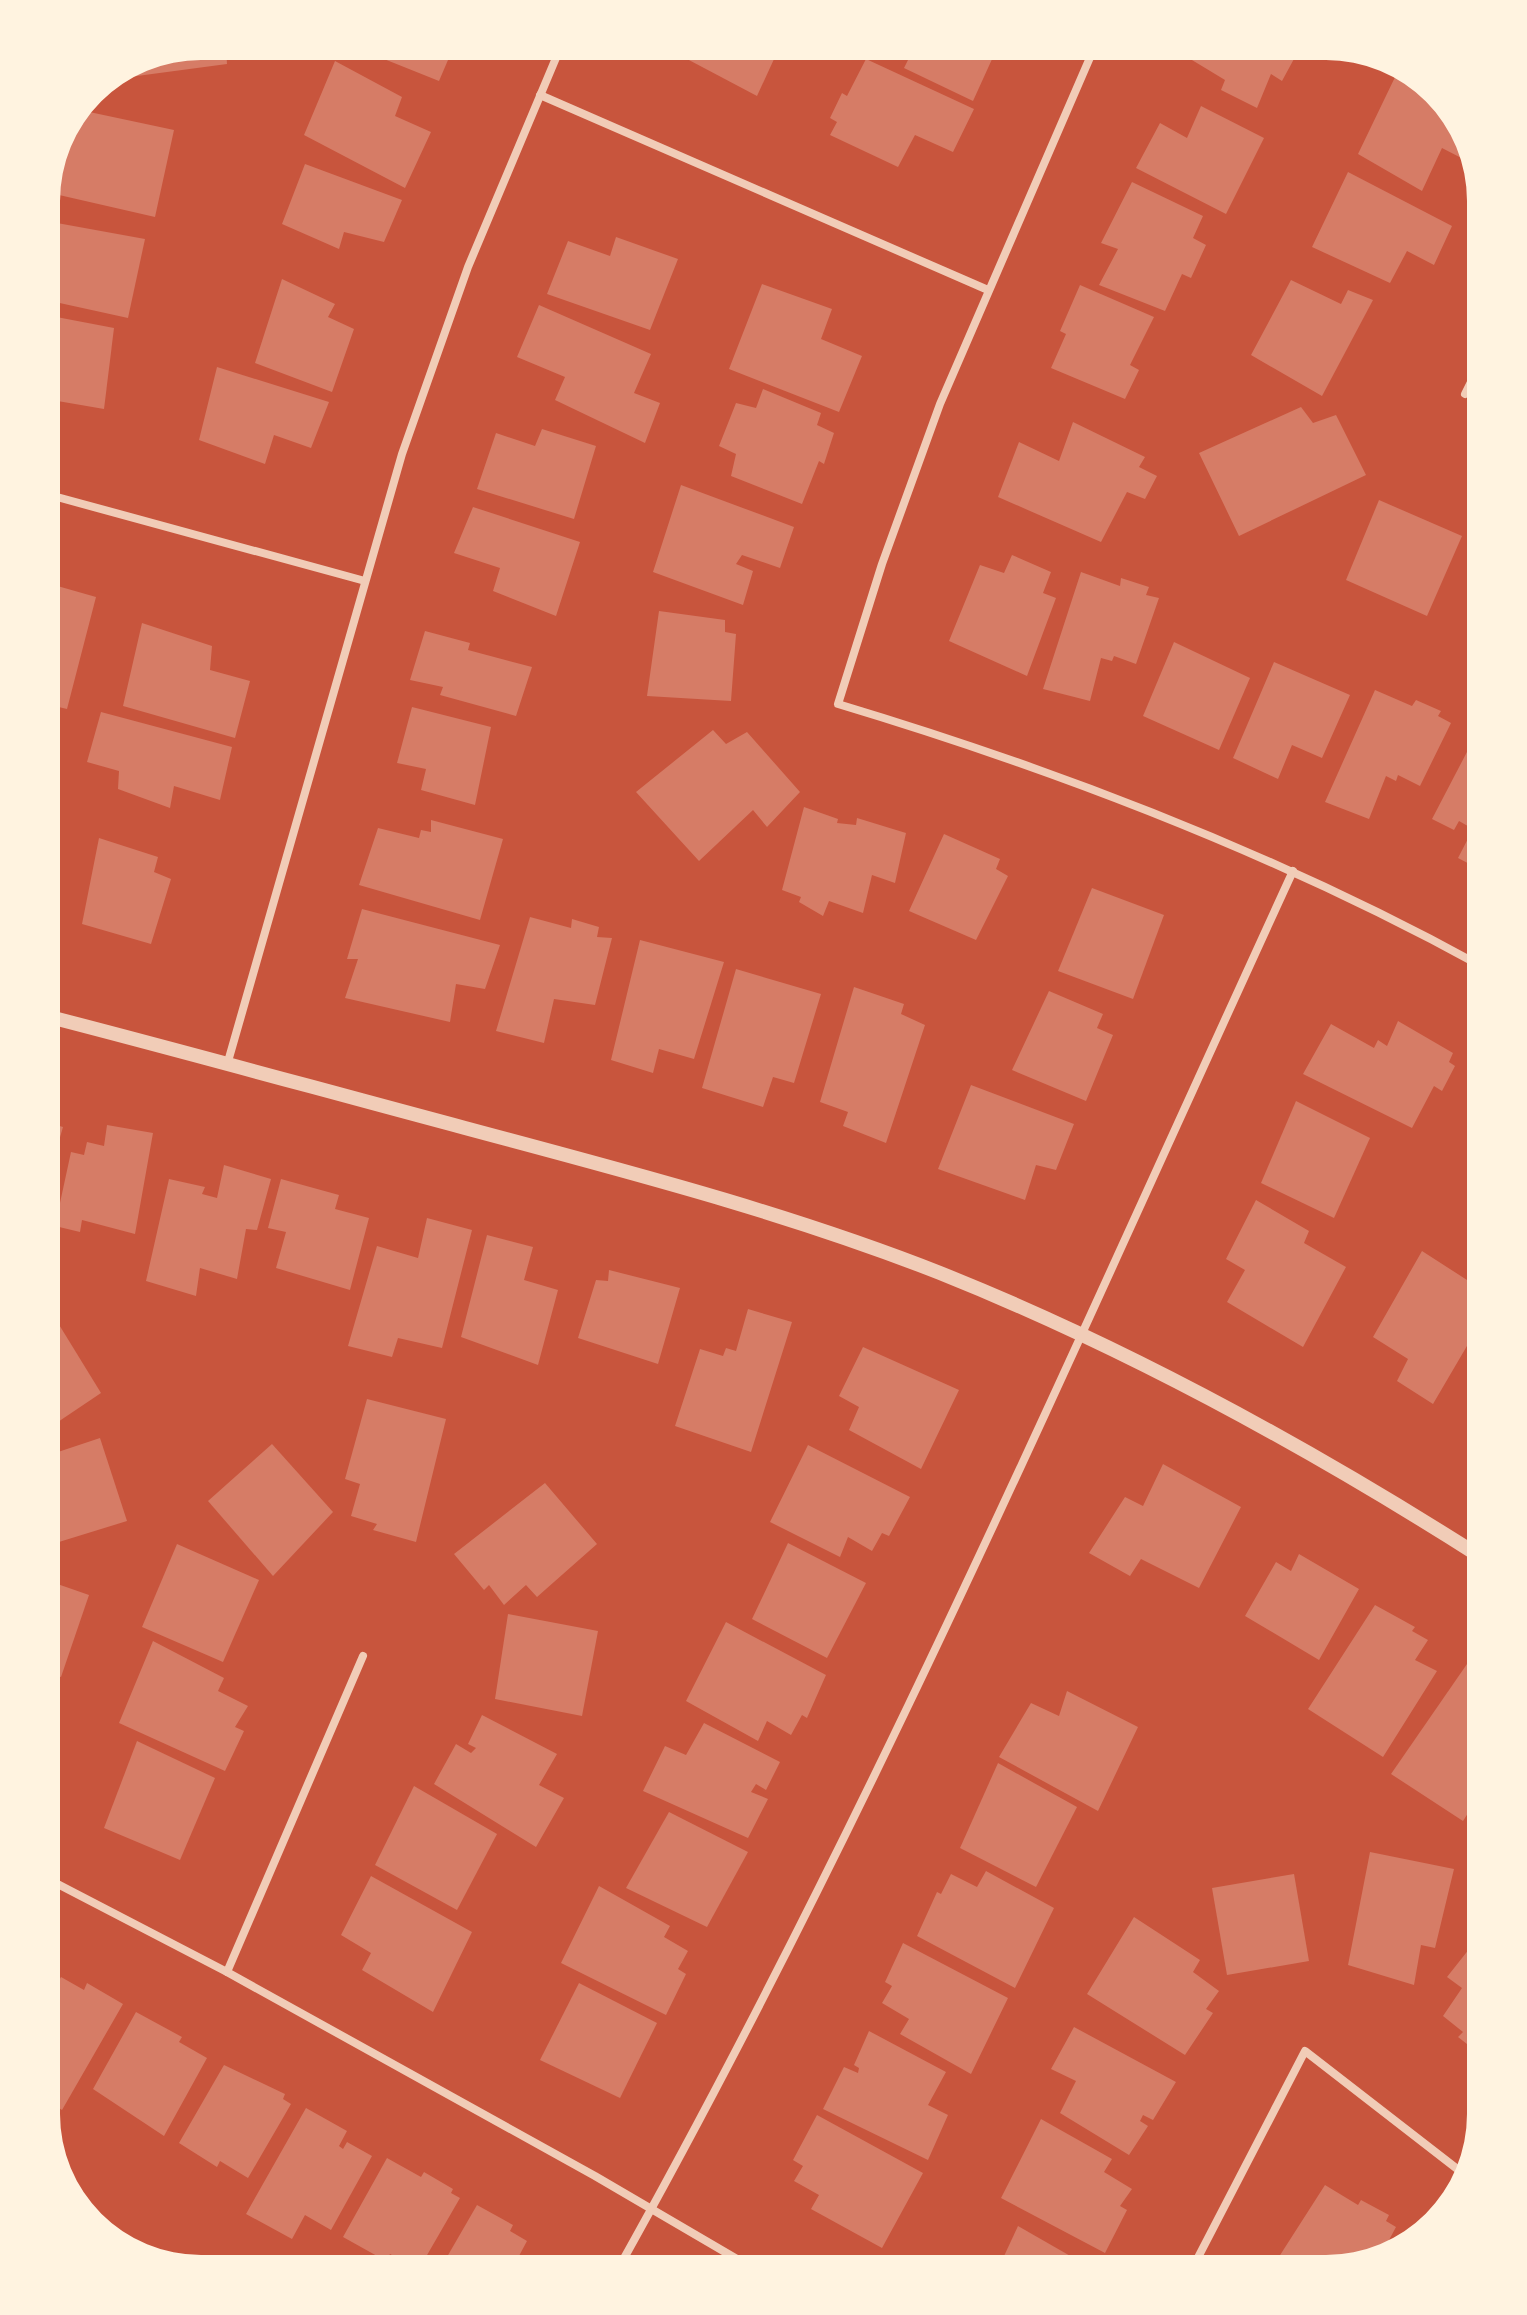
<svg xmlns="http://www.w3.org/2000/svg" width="1527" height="2315" font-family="'IBM Plex Sans',sans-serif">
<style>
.building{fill:#d67c66}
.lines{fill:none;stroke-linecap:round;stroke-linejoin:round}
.minor{stroke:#f1ccb7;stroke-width:8}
.tertiary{stroke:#f1ccb7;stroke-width:14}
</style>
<rect width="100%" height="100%" fill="#c8553d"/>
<g class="building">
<path d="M201,46H226L227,64L107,80L142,58Z"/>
<path d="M377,46H454L439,81L374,55Z"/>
<path d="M693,46H780L757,96L687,59Z"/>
<path d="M915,46H998L973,101L904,68Z"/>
<path d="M1192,46H1301L1282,81L1271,74L1257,108L1221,90L1225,80L1187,57Z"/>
<path d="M866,59L974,109L953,152L915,135L898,167L830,135L837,122L830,118L842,93L847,96Z"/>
<path d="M335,61L402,97L395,116L431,132L405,188L304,135Z"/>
<path d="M1397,73L1423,86L1460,124L1471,163L1442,148L1422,191L1358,154Z"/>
<path d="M1201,106L1264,138L1226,214L1136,168L1160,123L1187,138Z"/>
<path d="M80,110L174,130L155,217L46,192L57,144L71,146Z"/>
<path d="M305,164L402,200L384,242L344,232L339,249L282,224Z"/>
<path d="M1348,172L1452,226L1434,265L1407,251L1390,283L1312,247Z"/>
<path d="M1132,182L1203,216L1193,238L1206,245L1191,278L1182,274L1165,311L1099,285L1118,249L1101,243Z"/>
<path d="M46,221L145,239L128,318L46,300Z"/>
<path d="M616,237L678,259L650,330L547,294L568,241L610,256Z"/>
<path d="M282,279L335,304L328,317L354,329L332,392L255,363Z"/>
<path d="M1291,280L1341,304L1348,290L1373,300L1322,396L1251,355Z"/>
<path d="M762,284L832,309L821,339L862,356L839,412L729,369Z"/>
<path d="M1080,285L1154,317L1130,365L1139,370L1125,399L1051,368L1066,334L1060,331Z"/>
<path d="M539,305L651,354L634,393L660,403L645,443L555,400L565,377L517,357Z"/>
<path d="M46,315L114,328L104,409L46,399Z"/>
<path d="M217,367L329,402L311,448L274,435L265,464L199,440Z"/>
<path d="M763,389L821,413L817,425L834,433L824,464L819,461L802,504L731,476L736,454L719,446L736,403L756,408Z"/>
<path d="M1301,407L1313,423L1336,415L1366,475L1239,536L1199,453Z"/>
<path d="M1073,422L1145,457L1139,467L1157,476L1145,499L1127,492L1101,542L998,497L1019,442L1059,461Z"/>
<path d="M542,429L596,446L574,519L477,489L496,433L535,446Z"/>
<path d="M681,485L794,527L780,568L742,555L736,564L753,571L743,605L653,572Z"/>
<path d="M1379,500L1462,536L1427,616L1346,580Z"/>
<path d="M473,507L580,542L556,616L493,591L500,568L454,553Z"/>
<path d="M1012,555L1051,572L1043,593L1056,598L1027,676L949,641L980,565L1004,573Z"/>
<path d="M1081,572L1120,586L1121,578L1149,587L1146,595L1159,598L1136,664L1114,656L1112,661L1101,658L1090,701L1043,689Z"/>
<path d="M54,585L96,597L67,709L46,704V593L52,595Z"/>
<path d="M659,611L725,620V632L736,634L731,701L647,696Z"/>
<path d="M142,623L212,646L210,670L250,681L235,738L123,706Z"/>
<path d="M425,631L470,643L468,650L532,667L516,716L440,695L443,687L410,680Z"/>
<path d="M1174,642L1250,678L1219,750L1143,716Z"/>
<path d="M1274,662L1350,695L1322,758L1292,745L1278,779L1233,758Z"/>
<path d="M1375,690L1412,706L1416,700L1441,711L1438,716L1451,723L1420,786L1398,775L1396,781L1386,776L1369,819L1325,802Z"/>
<path d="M412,707L491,727L475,805L421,790L426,769L397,763Z"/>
<path d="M101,712L232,747L220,800L174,786L170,808L118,789L119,771L87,762Z"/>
<path d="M713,730L726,744L747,732L800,792L767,827L753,810L699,861L636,792Z"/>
<path d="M1468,750L1481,756V870L1458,858L1473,829L1459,821L1454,830L1432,819Z"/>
<path d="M804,807L838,819L837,823L856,825L857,818L906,833L895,883L872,875L863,913L829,901L823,916L799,902L801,897L782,890Z"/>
<path d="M431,820L503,839L480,920L359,885L378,828L419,838L421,830L431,832Z"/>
<path d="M944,834L1000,859L996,869L1008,876L976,940L909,911Z"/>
<path d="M99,838L158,857L154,872L171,879L151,944L82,924Z"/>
<path d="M1092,888L1164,915L1133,999L1058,971Z"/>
<path d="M362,909L500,945L485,989L456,984L450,1022L345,998L358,959H347Z"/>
<path d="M530,917L571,928L572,919L599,927L597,937L612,938L595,1005L554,999L544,1043L496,1031Z"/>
<path d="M640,940L724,962L694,1059L659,1049L653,1073L611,1060Z"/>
<path d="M736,969L821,994L794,1083L773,1077L763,1107L702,1088Z"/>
<path d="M854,987L904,1004L901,1014L925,1025L886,1143L843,1126L848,1112L820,1102Z"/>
<path d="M1049,991L1103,1014L1097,1028L1113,1035L1086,1101L1012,1070Z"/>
<path d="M1398,1021L1453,1053L1449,1062L1455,1066L1442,1091L1434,1086L1412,1128L1303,1074L1331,1024L1374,1048L1378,1040L1387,1046Z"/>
<path d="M971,1085L1074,1124L1056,1170L1036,1165L1025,1200L938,1169Z"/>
<path d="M1296,1101L1370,1138L1334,1218L1261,1183Z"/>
<path d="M46,1122L63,1127L50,1172L46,1171Z"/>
<path d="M107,1125L153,1133L135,1234L82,1220L80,1232L55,1226L71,1152L84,1155L87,1142L104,1146Z"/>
<path d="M224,1165L271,1179L257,1230L246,1229L237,1279L200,1268L196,1296L146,1281L169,1179L205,1187L202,1194L217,1198Z"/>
<path d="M281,1179L339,1195L335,1209L369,1218L350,1290L276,1268L286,1232L268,1228Z"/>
<path d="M1256,1200L1309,1231L1304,1243L1346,1267L1303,1347L1227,1302L1245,1270L1226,1259Z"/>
<path d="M427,1218L472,1230L442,1348L398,1338L392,1357L348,1346L377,1246L418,1258Z"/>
<path d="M487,1235L533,1247L524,1280L558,1290L538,1365L461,1337Z"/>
<path d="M1422,1251L1481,1289V1322L1433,1404L1397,1381L1408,1359L1373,1337Z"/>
<path d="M609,1270L680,1288L658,1364L578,1338L596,1280L608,1281Z"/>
<path d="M748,1309L792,1322L751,1452L675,1426L700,1349L723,1356L726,1348L736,1351Z"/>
<path d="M58,1323L101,1393L46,1430V1330Z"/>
<path d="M863,1347L959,1390L921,1469L849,1430L859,1407L839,1396Z"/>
<path d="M367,1399L446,1419L416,1542L373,1530L377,1524L351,1516L360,1484L345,1479Z"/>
<path d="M100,1438L127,1521L46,1546V1456Z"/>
<path d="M272,1444L333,1512L273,1576L208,1501Z"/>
<path d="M808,1445L910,1497L889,1536L882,1533L872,1551L848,1537L840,1557L770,1522Z"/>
<path d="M1163,1464L1241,1507L1199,1588L1141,1559L1130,1576L1089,1553L1125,1497L1143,1506Z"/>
<path d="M545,1483L597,1544L537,1597L526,1585L504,1605L489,1585L484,1590L454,1554Z"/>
<path d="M788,1543L866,1583L827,1658L752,1619Z"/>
<path d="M177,1544L259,1580L223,1662L142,1627Z"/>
<path d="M1299,1554L1359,1589L1319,1660L1245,1616L1276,1562L1291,1571Z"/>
<path d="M46,1580L89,1595L61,1677L46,1672Z"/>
<path d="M1375,1605L1415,1627L1412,1631L1428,1640L1415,1660L1437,1671L1383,1757L1308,1709Z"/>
<path d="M508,1614L598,1631L582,1716L495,1699Z"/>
<path d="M726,1622L826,1675L807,1718L802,1715L791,1735L767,1721L758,1741L686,1701Z"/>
<path d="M153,1641L224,1678L218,1691L248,1706L235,1727L244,1731L225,1771L119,1723Z"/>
<path d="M1467,1664L1481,1673V1793L1463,1821L1391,1774Z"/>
<path d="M1067,1691L1138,1727L1098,1811L999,1757L1031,1703L1059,1716Z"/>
<path d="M482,1715L557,1754L539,1785L564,1798L536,1847L434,1784L456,1744L471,1753L476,1748L468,1744Z"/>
<path d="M704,1723L780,1762L766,1790L756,1784L751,1792L768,1799L748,1838L643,1791L665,1746L686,1755Z"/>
<path d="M137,1741L215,1778L180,1860L104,1828Z"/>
<path d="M998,1763L1077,1807L1036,1887L960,1848Z"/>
<path d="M414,1786L497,1834L457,1910L375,1865Z"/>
<path d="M669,1812L748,1852L707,1927L626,1888Z"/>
<path d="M1370,1852L1454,1869L1435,1948L1421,1945L1414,1985L1348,1965Z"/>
<path d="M986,1871L1054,1908L1015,1988L917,1936L937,1892L941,1894L951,1874L977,1887Z"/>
<path d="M1294,1874L1309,1961L1227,1975L1212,1888Z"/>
<path d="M371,1876L472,1932L433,2012L362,1970L371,1953L341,1935Z"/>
<path d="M599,1886L670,1926L664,1937L688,1951L678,1969L686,1974L666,2015L561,1963Z"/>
<path d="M1134,1917L1200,1960L1193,1972L1219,1991L1206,2009L1213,2013L1185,2055L1087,1994Z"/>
<path d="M1481,1934V2055L1458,2037L1463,2032L1443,2016L1462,1988L1447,1977Z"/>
<path d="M903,1943L1008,1998L971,2074L900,2034L909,2019L882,2003L892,1986L885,1982Z"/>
<path d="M61,1977L84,1990L87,1983L123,2004L62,2110L46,2100V2004Z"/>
<path d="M579,1983L657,2023L620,2098L540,2060Z"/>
<path d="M136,2012L182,2037L179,2042L207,2058L164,2136L93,2089Z"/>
<path d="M1074,2027L1176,2082L1153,2120L1143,2115L1140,2121L1148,2126L1129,2155L1060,2113L1076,2081L1051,2069Z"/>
<path d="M869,2031L946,2072L928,2105L948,2115L928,2160L823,2109L844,2067L858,2073L859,2068L854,2065Z"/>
<path d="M224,2065L285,2094L283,2099L291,2104L248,2178L220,2161L217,2167L179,2143Z"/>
<path d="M306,2108L347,2131L339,2146L343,2149L347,2142L372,2156L331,2230L305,2215L292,2239L246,2214Z"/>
<path d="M817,2115L923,2173L882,2248L811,2209L819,2195L794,2181L803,2166L793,2160Z"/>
<path d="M1041,2119L1112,2159L1104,2172L1132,2189L1120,2206L1127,2210L1105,2253L1001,2198Z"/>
<path d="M387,2158L421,2177L424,2172L453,2189L451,2193L460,2198L419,2269L390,2254L386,2261L343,2237Z"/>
<path d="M1325,2185L1358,2205L1361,2200L1389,2215L1386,2221L1396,2227L1381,2255L1327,2269H1287L1275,2263Z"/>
<path d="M477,2205L513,2225L510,2231L527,2241L512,2269H440Z"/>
<path d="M1018,2226L1093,2269H998Z"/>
</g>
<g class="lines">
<g class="minor">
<path d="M1095,46L940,404L882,564L838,704C1061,771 1277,854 1481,966"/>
<path d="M540,95L988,290"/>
<path d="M1465,394L1481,362"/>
<path d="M46,494L365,581"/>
<path d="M227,1065L402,454L468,267L561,46"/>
<path d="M46,1878L227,1972L595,2176L754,2269"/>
<path d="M227,1972L363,1656"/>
<path d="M618,2269C871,1817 1077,1341 1293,871"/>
<path d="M1192,2269L1305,2051L1465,2175"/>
</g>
<path class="tertiary" d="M46,1016C186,1052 326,1091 465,1128C625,1171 785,1212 940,1273C1130,1349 1308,1447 1481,1557"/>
</g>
<path d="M0 0H1527V2315H0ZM201 60H1326A141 141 0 0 1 1467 201V2114A141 141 0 0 1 1326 2255H201A141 141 0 0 1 60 2114V201A141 141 0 0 1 201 60Z" fill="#fff3e0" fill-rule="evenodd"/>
</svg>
